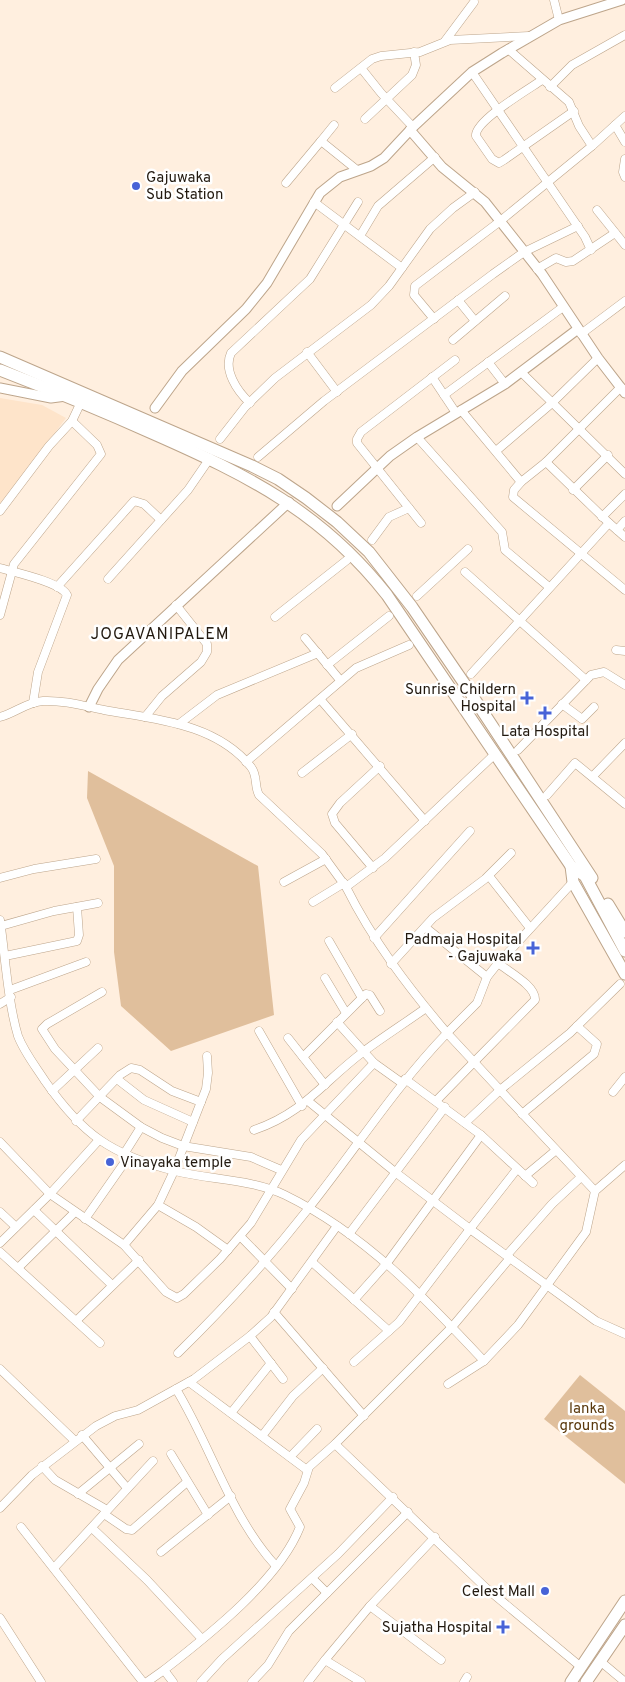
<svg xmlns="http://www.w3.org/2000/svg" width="625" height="1682" font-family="Overpass,sans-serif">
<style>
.built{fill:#fee4ca}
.green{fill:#e0bf9c}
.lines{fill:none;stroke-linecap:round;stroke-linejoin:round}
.minor-casing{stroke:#bda58b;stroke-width:9}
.tertiary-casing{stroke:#bda58b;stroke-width:11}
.primary-casing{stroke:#bda58b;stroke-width:13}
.minor{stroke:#fff;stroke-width:8}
.tertiary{stroke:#fff;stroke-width:9}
.primary{stroke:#fff;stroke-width:11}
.poi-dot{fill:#4763d7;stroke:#fff;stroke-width:2}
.labels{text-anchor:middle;stroke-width:5;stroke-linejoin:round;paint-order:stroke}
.poi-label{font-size:15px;fill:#22190f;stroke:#fff;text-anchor:end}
.park-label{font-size:15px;fill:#5a390d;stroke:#fff}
.neighbourhood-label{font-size:16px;letter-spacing:1px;fill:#22190f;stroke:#fff}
</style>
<rect width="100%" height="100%" fill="#ffefdf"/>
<path class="built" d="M0,398L42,405L66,418L0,505Z"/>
<g class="green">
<path d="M88,771L258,866L274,1015L171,1051L121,1006L114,952V866L87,798Z"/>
<path d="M580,1375L625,1411V1484L544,1419Z"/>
</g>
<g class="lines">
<g class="minor-casing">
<g id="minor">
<path d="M554,0L559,20"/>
<path d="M445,41L474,2"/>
<path d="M508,49L569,102L579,126L592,146"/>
<path d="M361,68L381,93L413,127"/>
<path d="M472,72L585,237L591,250"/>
<path d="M542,80C529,89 474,121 476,136L492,159L499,163L504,160L574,111"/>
<path d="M550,87L572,65L625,35"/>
<path d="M335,88L372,59L381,56L420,52L450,40L529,36"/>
<path d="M365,119L412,75L416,65L414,52"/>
<path d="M334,125L321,141L357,170"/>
<path d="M615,125L625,142"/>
<path d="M625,159L623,172L625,177"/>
<path d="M286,183L321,141"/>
<path d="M314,202L402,268"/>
<path d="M597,210L625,245"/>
<path d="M360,236L378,206L435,157"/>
<path d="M537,269L556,258L566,262L573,261L615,233"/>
<path d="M458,300L475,321"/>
<path d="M434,319L414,295L415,286L499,222L592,146L625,116"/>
<path d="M581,334L625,301"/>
<path d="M453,340L505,296"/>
<path d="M307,352L337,392"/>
<path d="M488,362L505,384"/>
<path d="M521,372L625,474"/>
<path d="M432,377L456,413"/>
<path d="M444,395L563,307"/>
<path d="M250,403C237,391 223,370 231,353L310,279L358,202"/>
<path d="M461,410L521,482L546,462L609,523L471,674"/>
<path d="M417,437L502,532L505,550L549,587"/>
<path d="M220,439L245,407L275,378L371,305L389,286L430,229L453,208L475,192"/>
<path d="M496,451L552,403L598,358"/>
<path d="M258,457L324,401L493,274L524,252L578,226"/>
<path d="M546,462L621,387"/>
<path d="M521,482L514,490L513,497L625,590"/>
<path d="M573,490L608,455"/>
<path d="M0,511L49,446L72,421L81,402"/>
<path d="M602,517L625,494"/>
<path d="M421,523L357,443V439L361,432L455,360"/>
<path d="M609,523L625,537"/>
<path d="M617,530L625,521"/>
<path d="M372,540L389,517L409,508"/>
<path d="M0,568C14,572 61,582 67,595L38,672L33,703"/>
<path d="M465,572L586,680"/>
<path d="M108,579L188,490L210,458"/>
<path d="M57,587L134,501L144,504L161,520"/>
<path d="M417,596L468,549"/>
<path d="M0,615L14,564L101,454L97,445L72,421"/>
<path d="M275,617L347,560"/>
<path d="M305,638L340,680"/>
<path d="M616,650L625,651"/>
<path d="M327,665L389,616"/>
<path d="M320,699L425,821"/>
<path d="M562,704L582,719L594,707"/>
<path d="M0,717C15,713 27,702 43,701C64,700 84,706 104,710C154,719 216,723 251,767C258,776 254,786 259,795L322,854L346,887L385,858L495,754"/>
<path d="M145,717L162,696L201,662L207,652V644L176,605"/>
<path d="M179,724L217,695L318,653"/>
<path d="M518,750L591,675L604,672L625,685"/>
<path d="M246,762L356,668L409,645"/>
<path d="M302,773L352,734"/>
<path d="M593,776L625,743"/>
<path d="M547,795L575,763L625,804"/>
<path d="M373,868L335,823L332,814L340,803L380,766"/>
<path d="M489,876L530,928"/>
<path d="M0,878L34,869L96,859"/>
<path d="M284,882L326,859"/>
<path d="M313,902L344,883"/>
<path d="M0,920C5,955 8,1003 18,1036C24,1052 36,1067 45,1081C82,1134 111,1155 175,1171C211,1180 251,1179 285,1195C365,1234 424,1297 484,1361"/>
<path d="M1,926L54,911L98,903"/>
<path d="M425,927L487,977"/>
<path d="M374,938L470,831"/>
<path d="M329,941L362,998"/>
<path d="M5,956L77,941L79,935L77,907"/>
<path d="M498,963C509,972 536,986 535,1000L474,1062L447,1033L477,1003L487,977L495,967L573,882"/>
<path d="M391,964L433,918L485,879L511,853"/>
<path d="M325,978L346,1013"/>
<path d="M10,990L86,962"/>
<path d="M102,992L47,1024L42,1029L55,1049L100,1097L141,1127L162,1138L183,1146L251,1157L281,1170"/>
<path d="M0,1004L11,997"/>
<path d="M337,1022L374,1063L402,1083"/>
<path d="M259,1031L302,1106"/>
<path d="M288,1038L325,1085"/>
<path d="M303,1057L366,994L370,995L380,1011"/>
<path d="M117,1079L144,1100L193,1122"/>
<path d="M405,1079L481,1135L533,1183"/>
<path d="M52,1091L98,1048"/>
<path d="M613,1092L625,1077"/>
<path d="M308,1101L395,1172L470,1229L517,1169"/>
<path d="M436,1101L474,1062L500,1090L570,1033L620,984"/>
<path d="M522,1114L594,1054L597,1044L577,1026"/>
<path d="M76,1121L120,1075L131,1068L140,1070L172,1091L201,1102"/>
<path d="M465,1123L500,1090L595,1191"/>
<path d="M254,1130C304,1113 323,1082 363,1052C383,1037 405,1023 426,1008"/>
<path d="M0,1142L50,1194L124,1245L166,1292L177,1298L184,1294L220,1259L251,1223L301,1140L374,1063"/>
<path d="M124,1154L141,1127"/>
<path d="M525,1176L555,1151"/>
<path d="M158,1205L196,1227L228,1250"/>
<path d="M34,1210L112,1285"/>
<path d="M0,1212L16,1227"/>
<path d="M85,1219L129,1156"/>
<path d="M349,1234L445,1107"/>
<path d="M240,1236L292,1289"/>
<path d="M0,1243L50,1194L98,1141"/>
<path d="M124,1245L158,1205L174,1171L206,1089L208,1073L207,1056"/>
<path d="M0,1252L100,1343"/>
<path d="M507,1255L552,1204L581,1177"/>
<path d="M510,1258L452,1327L335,1444L486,1588L581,1667"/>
<path d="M312,1262L389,1331"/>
<path d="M18,1268L75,1212"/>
<path d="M354,1300L387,1263L481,1135"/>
<path d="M274,1312L364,1416"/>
<path d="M76,1321L139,1260"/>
<path d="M250,1336L283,1379"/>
<path d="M178,1353C225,1307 268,1260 308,1209C355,1150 395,1087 447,1033C408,987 373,941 346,887"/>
<path d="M354,1362L399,1322L470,1229L596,1321L625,1334"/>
<path d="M0,1369L75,1441"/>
<path d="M189,1382L307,1470"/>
<path d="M448,1384L484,1361L518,1325L586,1232L595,1191L625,1165"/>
<path d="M176,1389C211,1446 230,1516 276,1566"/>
<path d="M231,1413L271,1363"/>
<path d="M82,1435L127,1488"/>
<path d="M262,1436L293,1396L323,1368"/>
<path d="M171,1454L208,1515"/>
<path d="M290,1457L317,1429"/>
<path d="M42,1466L55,1480L107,1510"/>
<path d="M78,1494L139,1444"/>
<path d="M0,1508L32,1475L96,1426L115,1416L138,1410L194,1379L250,1336L271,1317L337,1226"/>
<path d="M104,1514L126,1529L132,1530L187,1482"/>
<path d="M21,1527L143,1682"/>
<path d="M92,1528L147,1580L202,1639"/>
<path d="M435,1537L370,1606L441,1660"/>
<path d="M161,1552L231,1496"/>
<path d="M54,1568L153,1461"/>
<path d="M312,1578L327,1593"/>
<path d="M0,1618L41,1682"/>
<path d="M600,1661L625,1682"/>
<path d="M147,1682L164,1670"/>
<path d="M173,1682L164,1670C209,1635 279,1580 300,1527L290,1509L304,1483L309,1467L335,1444"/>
<path d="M201,1682L222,1659L338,1554L393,1497"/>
<path d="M252,1682L268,1665L289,1631L408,1512"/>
<path d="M308,1682L325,1660"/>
<path d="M361,1682L325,1660L370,1606"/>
<path d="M464,1682L467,1677"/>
</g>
</g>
<g class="tertiary-casing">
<g id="tertiary">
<path d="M410,130L442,167L485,202L542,274L598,358L625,393"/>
<path d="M0,388L51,398L66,396"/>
<path d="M155,408L182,371L246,309L267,283L320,193L340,177L371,166L384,158L413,127L472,72L502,53L559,20L622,0"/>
<path d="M337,506L390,456L417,437L505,384L578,329"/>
<path d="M89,707L98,689L118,660L289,502"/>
</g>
</g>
<g class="primary-casing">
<g id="primary">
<path d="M0,357L252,466L278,479L306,498L337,522L369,552L412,607L466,686L592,878"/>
<path d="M0,370C52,390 103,411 154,434C247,475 322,512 387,595L571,866L585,876L625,951"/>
<path d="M571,866L573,882L625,974"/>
<path d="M608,904L625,932"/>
<path d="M571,1682L625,1601"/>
<path d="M586,1682L625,1625"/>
</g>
</g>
<use href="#minor" class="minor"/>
<use href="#tertiary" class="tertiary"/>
<use href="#primary" class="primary"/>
</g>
<g class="poi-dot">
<circle cx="136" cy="186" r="5"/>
<path d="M524.5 690.5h5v5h5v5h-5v5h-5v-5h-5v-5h5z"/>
<path d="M542.5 705.5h5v5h5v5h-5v5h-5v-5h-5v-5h5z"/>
<path d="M530.5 940.5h5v5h5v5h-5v5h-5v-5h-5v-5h5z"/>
<circle cx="110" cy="1162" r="5"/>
<circle cx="545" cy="1591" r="5"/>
<path d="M500.5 1619.5h5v5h5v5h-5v5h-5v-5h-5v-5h5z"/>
</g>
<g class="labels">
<g class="poi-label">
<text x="146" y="182" text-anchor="start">Gajuwaka<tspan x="146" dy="17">Sub Station</tspan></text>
<text x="516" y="694">Sunrise Childern<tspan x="516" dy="17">Hospital</tspan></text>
<text x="545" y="736" text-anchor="middle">Lata Hospital</text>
<text x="522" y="944">Padmaja Hospital<tspan x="522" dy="17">- Gajuwaka</tspan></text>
<text x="120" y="1167" text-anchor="start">Vinayaka temple</text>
<text x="535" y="1596">Celest Mall</text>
<text x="492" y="1632">Sujatha Hospital</text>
</g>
<g class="park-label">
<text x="587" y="1413">lanka<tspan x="587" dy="17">grounds</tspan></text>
</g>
<g class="neighbourhood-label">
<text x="160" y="639">JOGAVANIPALEM</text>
</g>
</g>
</svg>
